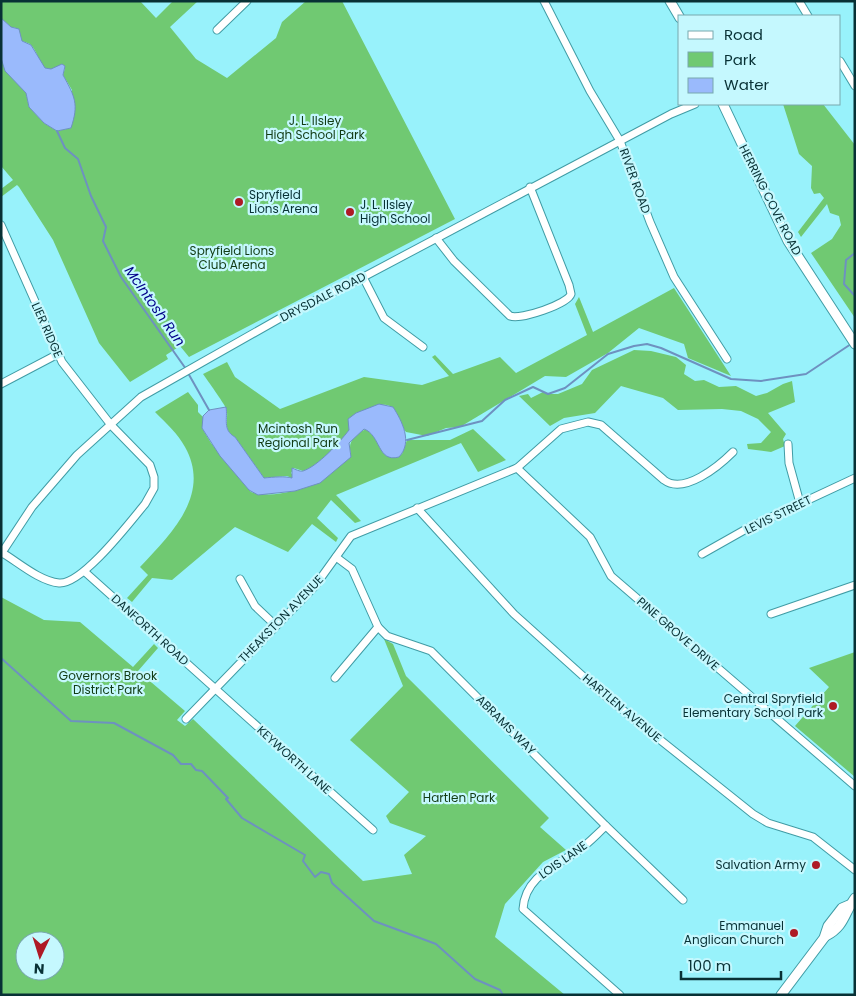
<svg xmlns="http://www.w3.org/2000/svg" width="856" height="996" font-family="Poppins,sans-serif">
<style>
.green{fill:#70c972;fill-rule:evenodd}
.water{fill:#9abafc;stroke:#6e91c0}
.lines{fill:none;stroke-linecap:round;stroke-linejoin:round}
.stream{stroke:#6e91c0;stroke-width:2}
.minor-casing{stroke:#409ca5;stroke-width:9}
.major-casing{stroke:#409ca5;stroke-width:11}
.minor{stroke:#fff;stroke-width:7}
.major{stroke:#fff;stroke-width:9}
.poi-dot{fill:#ae1a25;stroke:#c5f8fe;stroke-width:2}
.labels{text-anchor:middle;stroke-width:4.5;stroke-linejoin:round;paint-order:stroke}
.park-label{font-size:12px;fill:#123b14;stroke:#c5f8fe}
.street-label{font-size:12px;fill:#083135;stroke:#c5f8fe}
.poi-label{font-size:12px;fill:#083135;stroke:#c5f8fe;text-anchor:end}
.water-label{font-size:14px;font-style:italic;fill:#020089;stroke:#c5f8fe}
</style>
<rect width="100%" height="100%" fill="#98f2fb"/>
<g class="green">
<path d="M1,1H140L156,18L173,1H198L170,27L196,59L227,78L276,38L282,22L306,1H342L455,219L189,357L180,346L166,355L168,359L130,382L99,343L53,240L19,187L17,185L1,197V189L13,180L1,166V58L6,71L26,93L29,107L44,123L57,131L71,128L72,90L63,75L65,68L62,64C39,80 42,55 30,44C28,43 25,42 22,41L16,28L11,27L2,19Z"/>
<path d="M783,104H823L855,145V318L811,253L832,239L841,225L839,216L830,213L827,204L801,237L798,232L824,198L820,193L814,194L811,188L812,166L799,154Z"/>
<path d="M674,288L731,376L688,358L684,344L639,328L608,353L566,377L545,376L460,427L446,428L427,436L406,432C401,426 400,418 395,411C386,397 368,411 356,413L348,433L334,449L313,467L303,471L294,468L291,473L294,476L292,478L287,476L264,478L235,437C221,429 230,418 226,408C223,402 208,381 203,374L227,362L235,377L280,409L364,377L422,385L449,376L432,357L435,355L453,374L500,357L516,373L587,335L575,304L579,297L593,332Z"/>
<path d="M634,350L651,351L676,357L686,365L684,374L695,381L704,380L719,387L736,386L756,396L767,393L783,384L792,381L795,402L768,413L786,434L783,439L785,446L771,452L748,449L747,444L761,443L771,432L758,419L741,411L722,409L678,410L663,398L621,386L595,413L564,418L550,426L519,396L528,394L531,398L543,392L548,394H558L582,384L592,370Z"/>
<path d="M188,392L198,405V412L204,418L202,428L211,443L251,492C284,502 330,480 351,454C347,442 355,434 366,429C376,436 380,449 391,458L402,454L407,440H450L473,429L506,460L478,472L461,443L336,495L361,521L355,523L331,500L317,518L338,538L336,542L312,524L288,552L235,527L172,580L152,578L132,602L127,598L148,575L140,567C170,535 212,495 185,447C178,434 166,423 155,412Z"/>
<path d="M1,597L44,620L80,622L133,667L154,644L158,648L138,671L185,711L177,720L185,726L193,719L363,881L412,874L404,855L426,836L390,823L386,816L409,792L350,740L403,686L384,639L393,644L406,676L549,818L540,827L566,850L543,862L505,904L495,937L565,995H1ZM25,941H55V971H25Z"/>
<path d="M855,652V777L795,726L829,687L809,668Z"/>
</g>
<g class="water">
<path d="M1,18L11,27L19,29L22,41L31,45L45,68L51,69L62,64L65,66L63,75C75,97 79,104 71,128L57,131L44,123L29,107L26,93L5,71L1,58Z"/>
<path d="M379,404L393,407C402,421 413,442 399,457C377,463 381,435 364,429L349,443L351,457L320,483L295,491L258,495L249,490L220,456L202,428L203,416L209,410L226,407C228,418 222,430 235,437L264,478C274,477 285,476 292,478V468C295,469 300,472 303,471C318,466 339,443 349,430L348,419L356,413Z"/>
</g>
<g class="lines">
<g class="stream">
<path d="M57,131L65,148L78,159L91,196L106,227L103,241L121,277L186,369"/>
<path d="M855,253L846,260L844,284L855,296"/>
<path d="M188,373L209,410"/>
<path d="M407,440L482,421L505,400L533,387L548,394L565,388L608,354L634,346L647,344L661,348L731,379L761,381L806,374L851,344"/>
<path d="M1,658L71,721L114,723L173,755L181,764H191L196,770L202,771L228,798L226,799L242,818L305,855L303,861L315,877L321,872L329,874L332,883L374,921L436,944L475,979L500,990L503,995"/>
</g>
<g class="minor-casing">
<g id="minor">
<path d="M544,1L590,91L620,141L650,222L674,277L727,359"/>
<path d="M799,1L808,16"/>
<path d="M217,30L247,1"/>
<path d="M840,61L855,86"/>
<path d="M1,225L62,362L111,425L150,465L154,477V488L145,504C130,522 82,585 59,583C39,581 18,562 1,552"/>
<path d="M436,238L454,261L510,316C521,320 568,304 571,294L569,285L530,187"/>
<path d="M363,277L384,318L423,347"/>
<path d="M1,384L58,354"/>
<path d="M788,444L789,463L800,503"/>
<path d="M517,468L590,537L611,576L855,786"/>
<path d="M417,508L514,614L604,695L753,814L768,823L813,837L855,870"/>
<path d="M1,554L32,507L77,455L141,397L291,312L354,282L671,114L695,104"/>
<path d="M702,554L748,528L855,478"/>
<path d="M336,557L352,569L378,627L387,636L431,651L606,826L683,900"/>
<path d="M85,572L373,830"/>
<path d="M240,579L255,606L275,625"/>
<path d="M771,614L855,585"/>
<path d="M335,678L378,627"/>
<path d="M186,719L315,586L351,536L517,468L561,429L588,422L601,425L664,480C684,495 719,466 733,452"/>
<path d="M606,826C597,834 589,843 579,850C556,866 525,876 523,909L620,995"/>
</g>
</g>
<g class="major-casing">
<g id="major">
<path d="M670,1L680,18"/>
<path d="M723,104L788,241L855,344"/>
<path d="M826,936C845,926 844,913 855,898"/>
<path d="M781,995L824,938L828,926L842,908L849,905"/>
</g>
</g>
<use href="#minor" class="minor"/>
<use href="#major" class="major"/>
</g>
<g class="poi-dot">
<circle cx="239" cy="202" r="5"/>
<circle cx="350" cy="212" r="5"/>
<circle cx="833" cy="706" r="5"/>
<circle cx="816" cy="865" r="5"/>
<circle cx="794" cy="933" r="5"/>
</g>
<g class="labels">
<g class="park-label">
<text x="315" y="125">J. L. Ilsley<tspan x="315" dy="14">High School Park</tspan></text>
<text x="232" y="255">Spryfield Lions<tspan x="232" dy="14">Club Arena</tspan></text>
<text x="298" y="433">Mcintosh Run<tspan x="298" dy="14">Regional Park</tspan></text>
<text x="108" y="680">Governors Brook<tspan x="108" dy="14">District Park</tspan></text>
<text x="459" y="802">Hartlen Park</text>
</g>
<g class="street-label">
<text transform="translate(635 181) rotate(70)" y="4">RIVER ROAD</text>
<text transform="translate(770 200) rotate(63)" y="4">HERRING COVE ROAD</text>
<text transform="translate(323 297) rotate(-27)" y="4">DRYSDALE ROAD</text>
<text transform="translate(47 330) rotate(66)" y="4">LIER RIDGE</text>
<text transform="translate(778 515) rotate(-26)" y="4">LEVIS STREET</text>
<text transform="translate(281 619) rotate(-46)" y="4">THEAKSTON AVENUE</text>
<text transform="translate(150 630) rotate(42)" y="4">DANFORTH ROAD</text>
<text transform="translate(678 634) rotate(41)" y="4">PINE GROVE DRIVE</text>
<text transform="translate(622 708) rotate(40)" y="4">HARTLEN AVENUE</text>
<text transform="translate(506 725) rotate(45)" y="4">ABRAMS WAY</text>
<text transform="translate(294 760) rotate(42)" y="4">KEYWORTH LANE</text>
<text transform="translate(563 860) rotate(-35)" y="4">LOIS LANE</text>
</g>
<g class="poi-label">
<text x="249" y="199" text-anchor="start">Spryfield<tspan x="249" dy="14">Lions Arena</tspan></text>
<text x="360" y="209" text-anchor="start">J. L. Ilsley<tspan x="360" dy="14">High School</tspan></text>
<text x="823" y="703">Central Spryfield<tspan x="823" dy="14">Elementary School Park</tspan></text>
<text x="806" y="869">Salvation Army</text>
<text x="784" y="930">Emmanuel<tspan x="784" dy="14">Anglican Church</tspan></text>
</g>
<g class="water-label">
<text transform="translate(155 306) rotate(55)" y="5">McIntosh Run</text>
</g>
</g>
<rect width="856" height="996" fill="none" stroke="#083135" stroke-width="5"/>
<rect x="678" y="15" width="162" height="90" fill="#c5f8fe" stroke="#79a8ae"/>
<rect x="688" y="31" width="25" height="8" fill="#ffffff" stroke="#79a8ae"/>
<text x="724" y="40" font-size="15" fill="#083135">Road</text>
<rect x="688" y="52" width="25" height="15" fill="#70c972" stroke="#79a8ae"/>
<text x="724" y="65" font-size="15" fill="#083135">Park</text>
<rect x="688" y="78" width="25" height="15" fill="#9abafc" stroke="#79a8ae"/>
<text x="724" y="90" font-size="15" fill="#083135">Water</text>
<g transform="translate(40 956) rotate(184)"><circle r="24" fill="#c5f8fe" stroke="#79a8ae"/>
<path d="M0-4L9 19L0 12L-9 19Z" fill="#ae1a25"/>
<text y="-8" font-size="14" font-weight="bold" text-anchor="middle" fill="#083135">N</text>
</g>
<path d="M681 971v8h100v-8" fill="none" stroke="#083135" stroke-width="2.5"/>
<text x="688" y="971" font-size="15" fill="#083135" stroke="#c5f8fe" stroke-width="4" paint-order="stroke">100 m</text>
</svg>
